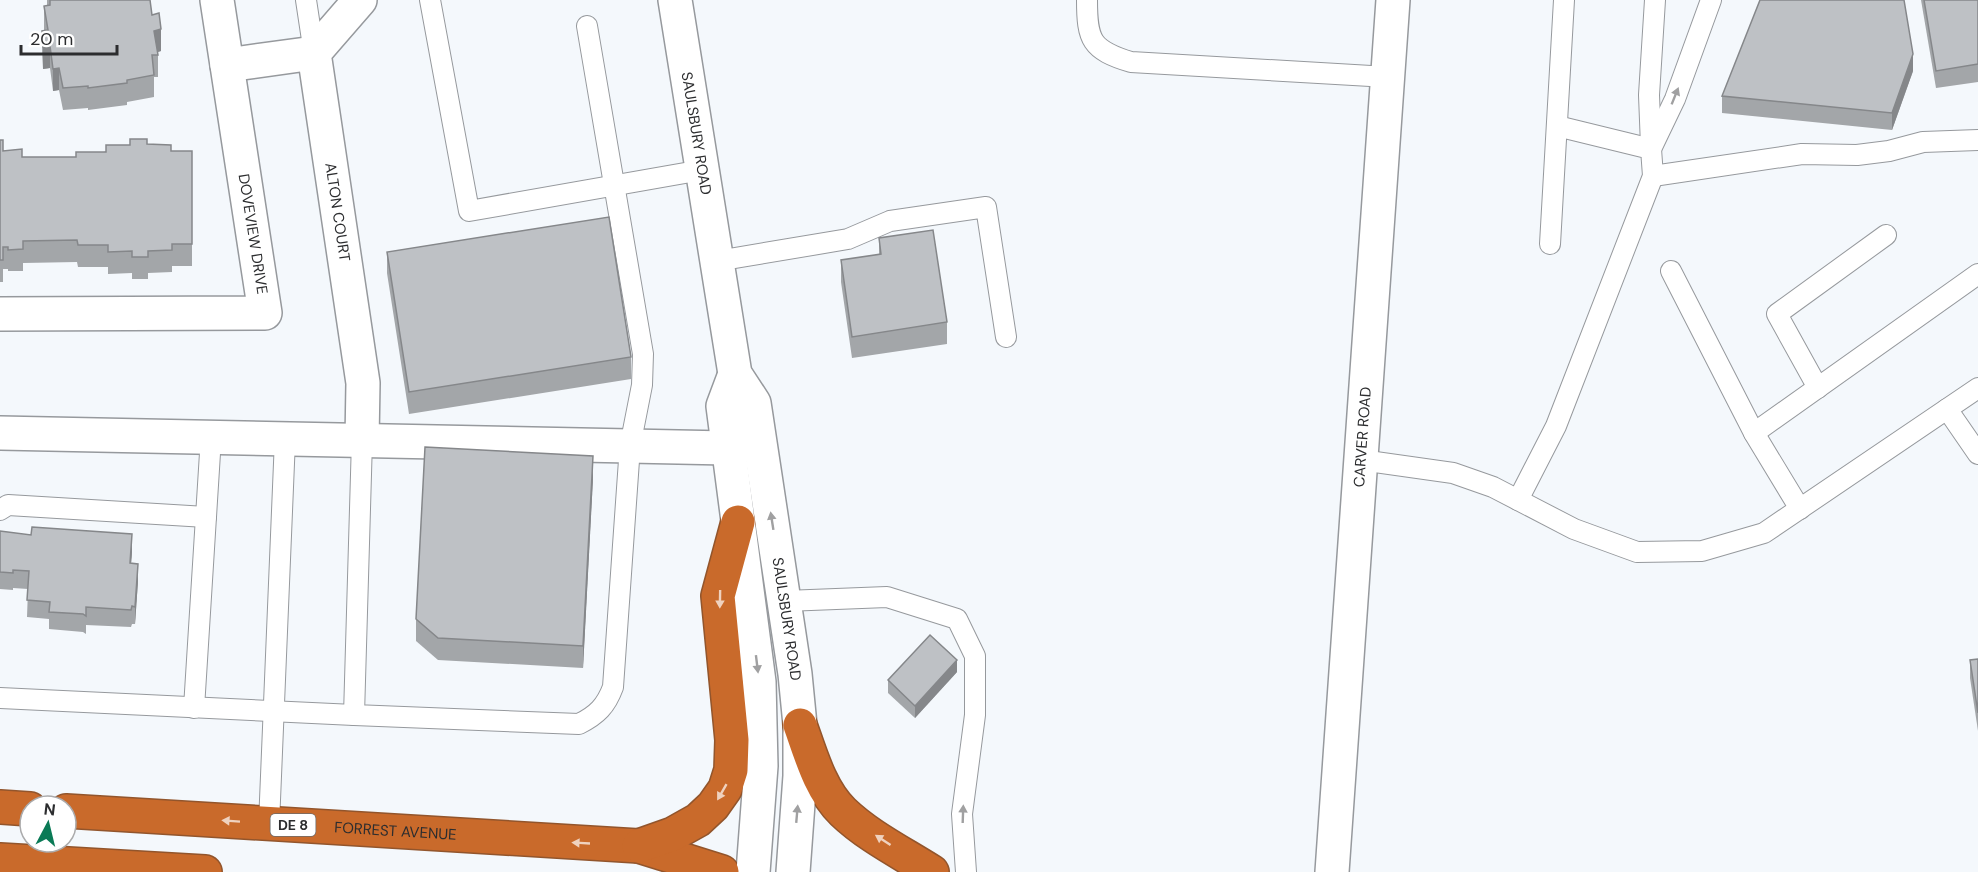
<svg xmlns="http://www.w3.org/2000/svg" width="1978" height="872" font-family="'DM Sans',sans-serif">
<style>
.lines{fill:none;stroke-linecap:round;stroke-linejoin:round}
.lane-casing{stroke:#96999d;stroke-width:22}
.street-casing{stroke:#96999d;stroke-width:36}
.secondary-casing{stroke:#96999d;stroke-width:36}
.highway-casing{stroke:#92552c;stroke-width:36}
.lane{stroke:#fff;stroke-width:20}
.street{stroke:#fff;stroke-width:33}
.secondary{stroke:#fff;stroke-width:33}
.highway{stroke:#c96a2b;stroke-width:33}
.wall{fill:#a3a6a9}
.shaded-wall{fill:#85878a}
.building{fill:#bec1c5;stroke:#85878a;stroke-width:1.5}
.oneway{fill:#a0a0a1}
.oneway2{fill:#efd2bf}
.labels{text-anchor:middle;stroke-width:4.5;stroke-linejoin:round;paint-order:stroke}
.shield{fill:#fff;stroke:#6b6c6d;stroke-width:1.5}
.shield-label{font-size:14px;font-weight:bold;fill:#2c2d2f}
.street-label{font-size:15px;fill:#2c2d2f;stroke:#fff}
</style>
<rect width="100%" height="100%" fill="#f4f8fc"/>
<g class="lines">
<g class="lane-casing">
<g id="lane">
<path d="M306,0L314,53"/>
<path d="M430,0L469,211L702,170"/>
<path d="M1087,0C1087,40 1091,50 1131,62L1388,77"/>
<path d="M1651,146L1649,95L1655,0"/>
<path d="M1651,149L1675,99L1711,0"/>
<path d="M1653,176L1802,154L1857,155L1889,151L1923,142L1978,140"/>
<path d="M1550,244L1564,0"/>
<path d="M717,261L848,239L890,221L986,207L1006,337"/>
<path d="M1671,271L1754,433L1800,509"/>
<path d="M1818,388L1777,314L1886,235"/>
<path d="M1947,409L1978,454"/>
<path d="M1754,433L1978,274"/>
<path d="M362,440L354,715L579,724C597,715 606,706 613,687L630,446L642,385L643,354L587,26"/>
<path d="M1361,460L1453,473L1493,487L1574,529L1637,552L1702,551L1764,533L1978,388"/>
<path d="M1518,500L1556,426L1653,176L1651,149L1557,126"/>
<path d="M0,510L8,505L206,517"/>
<path d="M785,601L887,597L957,619L975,656V715L962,814L966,872"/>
<path d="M0,698L354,715"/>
<path d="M194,708L211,437"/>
<path d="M269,824L285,439"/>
</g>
</g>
<g class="street-casing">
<g id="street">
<path id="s1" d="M360,0L314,53L363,383L362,440"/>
<path d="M227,65L314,53"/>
<path d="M0,314L265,313L217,0"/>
<path d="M0,433L727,448"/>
<path id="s2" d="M1332,872L1393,0"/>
</g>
</g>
<g class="secondary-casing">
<g id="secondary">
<path id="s3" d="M675,0L735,374L754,403L795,674L800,725V776L793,872"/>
<path d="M735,374L723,406L759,682L761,766L753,872"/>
</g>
</g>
<g class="highway-casing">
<g id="highway">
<path d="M800,725C810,753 820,790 843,812C868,836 902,853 932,872"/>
<path d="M0,807L30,809"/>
<path id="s4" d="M66,811L639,846L722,872"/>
<path d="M639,846L673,834L698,820L713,806L725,789L731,770L732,740L718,596L738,522"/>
<path d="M0,860L205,872"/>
</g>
</g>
<use href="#lane" class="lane"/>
<use href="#street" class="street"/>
<use href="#secondary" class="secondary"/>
<use href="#highway" class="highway"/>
</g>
<g class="wall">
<path d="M47,0H150L152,15L161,51L158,52V77H154V97L127,102V105L88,110V108L63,110L59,90L53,91L50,68L43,69L42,53V31H44V6H47Z"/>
<path d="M1921,0H1978V82L1936,88Z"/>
<path d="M1913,71L1892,130L1722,113V96Z"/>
<path d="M0,140L3,151L22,157H76L147,144L171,151H192V266H172V272L148,273V279H132V273L108,274V267H78L77,262L23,263V271H8V269H3V282H0Z"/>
<path d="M879,238L947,322V344L852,358L841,282V260L879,255Z"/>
<path d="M387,252L631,357V379L409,414L387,273Z"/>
<path d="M593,478L583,668L438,660L416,641V619Z"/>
<path d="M0,531L132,551L131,563L138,581L135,624H132L131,627L86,625V634L83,632L49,629V619L27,617L28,589L13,588V590L0,589Z"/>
<path d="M1978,659V731L1970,678V660Z"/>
<path d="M957,672L915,718L888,693V680Z"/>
</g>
<g class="shaded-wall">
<path d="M161,29V51L154,53V31Z"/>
<path d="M50,46V68L43,69V47Z"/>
<path d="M1913,54V71L1892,130V113Z"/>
<path d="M59,68V90L53,91V69Z"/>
<path d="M593,456V478L583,668V646Z"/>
<path d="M132,534V551L130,581V563Z"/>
<path d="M138,564V581L135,624V607Z"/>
<path d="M957,660V672L915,718V706Z"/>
</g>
<g class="building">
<path d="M50,0H150L152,15L159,13L161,29L154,31L158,55H152L154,75L127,80V83L88,88V86L63,88L59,68L53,69L50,46L43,47L42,31L48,30L44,6L50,5Z"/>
<path d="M1760,0H1904L1913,54L1892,113L1722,96Z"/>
<path d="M1924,0H1978V64L1936,71Z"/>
<path d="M130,139H147V144L171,145V151H192V244H172V250L148,251V257H132V251L108,252V245H78L77,240L23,241V249L8,250V247H3V260H0V140H3V151L22,149V157H76V152H106V145H130Z"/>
<path d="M609,217L631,357L409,392L387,252Z"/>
<path d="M933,230L947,322L852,337L841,260L881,254L879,238Z"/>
<path d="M425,447L593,456L583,646L438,638L416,619Z"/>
<path d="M32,527L132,534L130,563L138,564L135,607L132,606L131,610L86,607V616L83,614L49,612L50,602L27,600L29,571L13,570V573L0,572V531L31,535Z"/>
<path d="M930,635L957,660L915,706L888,680Z"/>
<path d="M1978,659V713L1970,660Z"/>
</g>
<defs><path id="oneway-solid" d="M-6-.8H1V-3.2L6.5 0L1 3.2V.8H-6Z" transform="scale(1.5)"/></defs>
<g class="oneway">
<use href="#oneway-solid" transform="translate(1675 96) rotate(-68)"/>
<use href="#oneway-solid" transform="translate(772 521) rotate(-99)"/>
<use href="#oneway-solid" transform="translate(757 664) rotate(83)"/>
<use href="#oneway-solid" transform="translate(797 814) rotate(-85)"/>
<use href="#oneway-solid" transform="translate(963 814) rotate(-88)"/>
</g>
<g class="oneway2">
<use href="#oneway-solid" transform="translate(720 599) rotate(91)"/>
<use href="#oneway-solid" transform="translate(722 792) rotate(120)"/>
<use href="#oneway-solid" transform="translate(231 821) rotate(-176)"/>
<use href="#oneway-solid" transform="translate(883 840) rotate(-147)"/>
<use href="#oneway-solid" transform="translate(581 843) rotate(-177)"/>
</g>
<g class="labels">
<rect class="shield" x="270.5" y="814" width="45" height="22" rx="4.5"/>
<g class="shield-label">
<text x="293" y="830">DE 8</text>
</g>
<g class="street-label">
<text dy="5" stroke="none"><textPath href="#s3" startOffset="135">SAULSBURY ROAD</textPath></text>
<text dy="5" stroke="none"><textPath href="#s1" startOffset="231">ALTON COURT</textPath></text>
<text transform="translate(253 234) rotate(81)" y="5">DOVEVIEW DRIVE</text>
<text dy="5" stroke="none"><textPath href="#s2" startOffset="436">CARVER ROAD</textPath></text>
<text dy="5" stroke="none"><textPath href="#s3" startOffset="632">SAULSBURY ROAD</textPath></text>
<text dy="5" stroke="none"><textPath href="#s4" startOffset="330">FORREST AVENUE</textPath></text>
</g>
</g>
<g transform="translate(48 824) rotate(7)"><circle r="28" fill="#ffffff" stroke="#ababac" stroke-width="1.5"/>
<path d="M0-4.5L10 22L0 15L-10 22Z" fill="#0a7a56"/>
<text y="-9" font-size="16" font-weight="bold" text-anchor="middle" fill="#2c2d2f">N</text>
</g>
<path d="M21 45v9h96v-9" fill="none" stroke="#2c2d2f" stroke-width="3"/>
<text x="30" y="45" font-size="18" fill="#2c2d2f" stroke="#ffffff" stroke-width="4.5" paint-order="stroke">20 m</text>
</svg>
